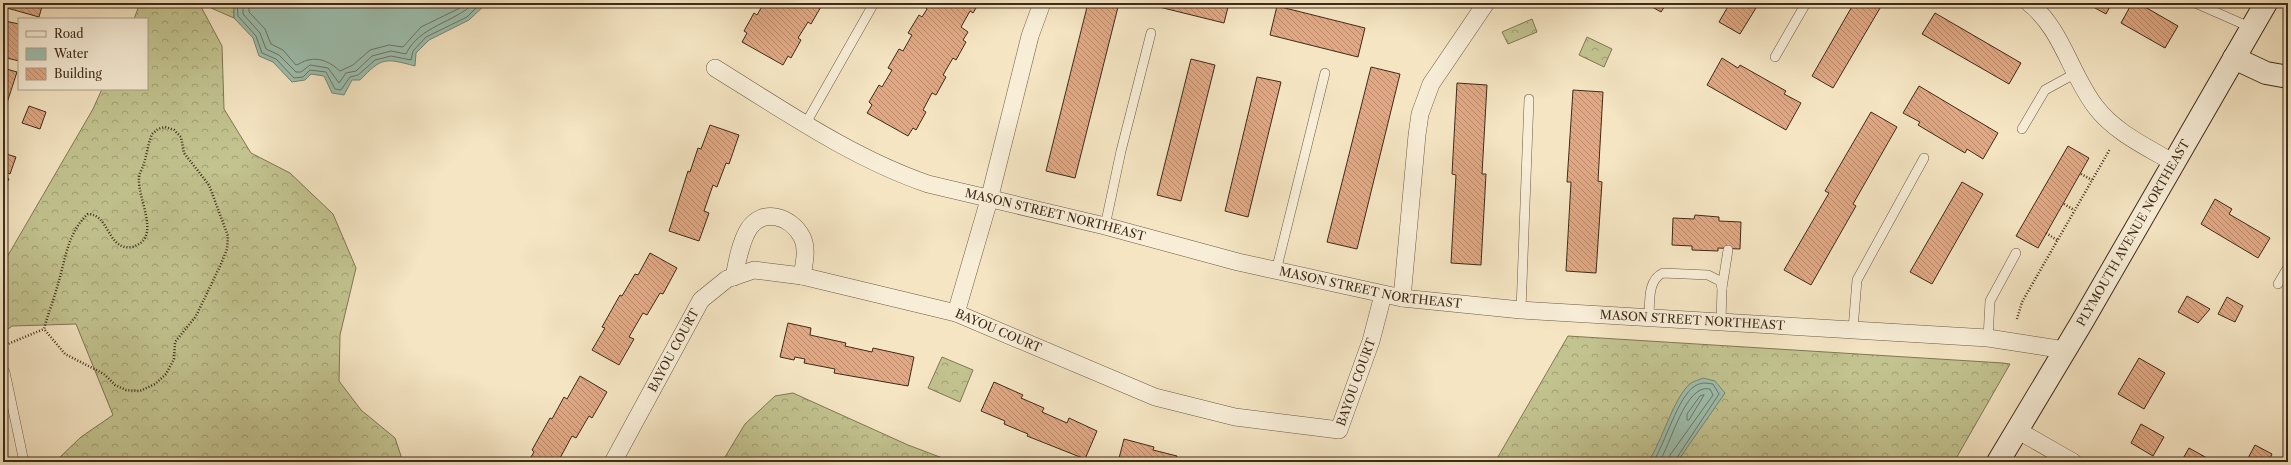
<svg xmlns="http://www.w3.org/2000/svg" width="2291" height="465" font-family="'Libre Caslon Text',serif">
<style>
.forest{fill:url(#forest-crowns);stroke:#807754}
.wetland{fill:url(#wetland-marsh);stroke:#807754}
.water{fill:#9dbfaf;stroke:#778473}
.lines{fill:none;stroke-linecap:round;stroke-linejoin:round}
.shore{stroke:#6e7564;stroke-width:1}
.building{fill:url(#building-back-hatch);stroke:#3f2b18}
.lane-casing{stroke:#6c5a43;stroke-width:10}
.street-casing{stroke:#6c5a43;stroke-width:18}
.secondary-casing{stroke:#3f2b18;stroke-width:24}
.path{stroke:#3f2b18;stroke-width:2.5;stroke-dasharray:1 2;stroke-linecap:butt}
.lane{stroke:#f8eed8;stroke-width:9}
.street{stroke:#f8eed8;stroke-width:17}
.secondary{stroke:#f8eed8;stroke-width:22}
.labels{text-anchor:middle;stroke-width:3.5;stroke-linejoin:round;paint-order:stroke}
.street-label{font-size:12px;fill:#3f2b18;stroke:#f8eed8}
</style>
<defs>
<pattern id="forest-crowns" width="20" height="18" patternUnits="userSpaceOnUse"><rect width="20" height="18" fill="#c2c38f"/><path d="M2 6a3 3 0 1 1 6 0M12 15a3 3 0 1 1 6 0" fill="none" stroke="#9f9f74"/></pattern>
<pattern id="wetland-marsh" width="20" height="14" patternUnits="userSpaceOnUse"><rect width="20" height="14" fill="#c2c38f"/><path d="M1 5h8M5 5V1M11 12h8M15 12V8" fill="none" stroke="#9f9f74"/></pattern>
<pattern id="building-back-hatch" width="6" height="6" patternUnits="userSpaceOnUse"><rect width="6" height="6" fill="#e1a883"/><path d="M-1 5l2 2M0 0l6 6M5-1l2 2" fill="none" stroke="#b8896a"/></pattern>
</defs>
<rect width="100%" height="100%" fill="#f5e5c3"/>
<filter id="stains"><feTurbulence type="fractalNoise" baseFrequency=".005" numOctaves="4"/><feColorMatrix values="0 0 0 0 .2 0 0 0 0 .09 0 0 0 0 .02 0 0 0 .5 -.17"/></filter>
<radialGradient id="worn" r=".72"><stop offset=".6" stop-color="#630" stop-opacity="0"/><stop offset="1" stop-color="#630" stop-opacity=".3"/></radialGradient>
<g class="forest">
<path d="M140,3H199L222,46L224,109L251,153L290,173L333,214L356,268L340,335L339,381L361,410L395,438L403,462H57L58,459L81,437L113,415L76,324L12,326L3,333V264L93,109L102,89H147V19H134Z"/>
<path d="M1532,19L1537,32L1508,44L1502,32Z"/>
<path d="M1587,37L1612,49L1604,67L1579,55Z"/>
<path d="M1568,336L2003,363L2010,364L1954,462H1495Z"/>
<path d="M942,357L973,370L960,402L928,388Z"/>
<path d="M793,393L908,445L953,462H722L745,424L775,396Z"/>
</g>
<path class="wetland" d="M208,3H234V18L211,8Z"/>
<g class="water">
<path d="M234,3H487L469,20L429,40L416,53L415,66C385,58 382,57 360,80H352L344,95L332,93L324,76L311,74L305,80L292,82L273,62L259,56L253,38L234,18Z"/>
<path d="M1703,378L1715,381L1725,393L1677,462H1648C1662,442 1674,396 1691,383C1694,381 1699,380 1703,378Z"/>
</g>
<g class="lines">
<g class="shore">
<path d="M237,3L238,16L256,36L262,53L276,59L294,78L303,77L310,70L326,72L335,89L341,90L350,77L358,75L375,60L391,56L411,60L413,51L426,37L467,17L481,3"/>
<path d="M243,3V14L260,33L266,49L279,55L296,72H301L310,65L328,68L339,83L346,73L356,71L372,56L391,51L406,54C419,26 454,23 474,3"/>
<path d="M249,3V12L265,29L271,44L283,50L296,65C300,64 303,61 308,60C321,57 331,63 340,71L353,65L370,50L389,45L403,47L421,27L460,8L466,3"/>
<path d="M1704,395L1689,420H1687V414L1700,396Z"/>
<path d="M1653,462C1665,444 1678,396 1695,386C1701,382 1706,383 1713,384L1719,394L1674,462"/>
<path d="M1659,462C1671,445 1685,383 1710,389L1713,395L1670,455L1669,462"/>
</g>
</g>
<g class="building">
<path d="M8,3H43L39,17L7,8Z"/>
<path d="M764,3H818L822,5L811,24L808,22L798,38L801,40L791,58L788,56L783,65L742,42L747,33L744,31L754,13L757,15Z"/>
<path d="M920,3H979L973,13L970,11L961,27L968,32L963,40L966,42L956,60L953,58L943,75L946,77L936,95L932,93L923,110L926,112L916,130L913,128L908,136L867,113L872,105L869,102L879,85L882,87L892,70L888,68L899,49L903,51L912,35L908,33L919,15L922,17L927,9Z"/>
<path d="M1088,3H1119L1075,178L1046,171Z"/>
<path d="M1143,3H1229L1224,23Z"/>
<path d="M1645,3H1667L1661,12Z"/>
<path d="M1730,3H1759L1740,34L1719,22Z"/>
<path d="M1854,3H1883L1833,88L1812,76Z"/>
<path d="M2086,3H2112L2106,14Z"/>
<path d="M2132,3H2138L2178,26L2165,48L2121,23Z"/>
<path d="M1277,6L1365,28L1358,57L1270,35Z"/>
<path d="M1935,13L2021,63L2009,84L1922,34Z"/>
<path d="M5,21L19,24V61L3,57V30Z"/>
<path d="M1722,58L1738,68L1740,65L1786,91L1784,94L1801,103L1786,130L1707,85Z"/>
<path d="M1191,59L1215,65L1181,201L1157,195Z"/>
<path d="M1371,67L1400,74L1357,249L1327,242Z"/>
<path d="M3,68L17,72L5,109L3,108Z"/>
<path d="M1257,77L1281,82L1248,217L1225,211Z"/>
<path d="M1457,83L1487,85L1482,174H1486L1481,265L1451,263L1456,175L1452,174Z"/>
<path d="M1919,86L1998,133L1983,159L1967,149L1965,153L1918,125L1920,122L1903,113Z"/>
<path d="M1573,90L1603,92L1598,181L1602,182L1596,273L1566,271L1571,182H1567Z"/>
<path d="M29,106L46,112L40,129L22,123Z"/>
<path d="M1871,112L1897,127L1853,204L1856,206L1811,285L1784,270L1829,193L1825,191Z"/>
<path d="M710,125L739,135L729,164L726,163L717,187L713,185L704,211L709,213L699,241L669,231L688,171L690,172L698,148L701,149Z"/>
<path d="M2068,146L2089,158L2038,248L2016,236Z"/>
<path d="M3,153L16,157L10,174L3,171Z"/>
<path d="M3,175L9,179L3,190Z"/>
<path d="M1962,182L1983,194L1932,284L1910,272Z"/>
<path d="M2215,199L2232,209L2229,214L2270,238L2258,258L2201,224Z"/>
<path d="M1695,215L1719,217V221L1741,222L1740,249L1718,248V251L1692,250V246L1672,245L1673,218L1694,219Z"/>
<path d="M650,253L677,268L663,294L660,293L647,315L643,313L629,337L634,339L619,365L592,350L605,328L602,327L620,295L622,296L635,274L638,275Z"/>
<path d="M2187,296L2210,309L2198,323L2178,312Z"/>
<path d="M2227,297L2243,306L2235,322L2218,314Z"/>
<path d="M788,323L811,328L810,335L846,343L845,346L872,352L873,348L914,357L908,386L834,373L835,369L804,363L805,359L795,357L794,360L780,357Z"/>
<path d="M2139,358L2165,373L2144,409L2118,394Z"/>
<path d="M580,376L607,392L592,418L589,416L576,438L572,436L559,460L562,462H528L534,452L532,450L550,418L552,419L564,397L567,399Z"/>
<path d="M994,382L1023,395L1021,398L1044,408L1042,412L1067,423L1069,418L1097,431L1085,459L1027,436L1028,434L1004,424L1005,421L981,411Z"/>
<path d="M2141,424L2164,437L2153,456L2131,443Z"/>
<path d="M1124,439L1154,447L1153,450L1177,456L1176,460L1182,462H1118Z"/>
<path d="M2255,445L2272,454L2268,462H2246Z"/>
<path d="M2189,448L2207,458L2205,462H2181Z"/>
</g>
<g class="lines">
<g class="lane-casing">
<g id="lane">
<path d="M2195,3L2252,28"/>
<path d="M1775,57L1806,3"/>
<path d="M806,123L874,3"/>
<path d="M2022,129L2045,90L2076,73"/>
<path d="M1105,226L1121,151L1151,33"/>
<path d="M1276,271L1325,73"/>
<path d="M2278,284L2288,267"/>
<path d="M1722,288L1728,250"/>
<path d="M1521,310L1529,99"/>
<path d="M1649,318C1650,303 1647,280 1663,273L1708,275L1720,281L1722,288L1721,322"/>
<path d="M1853,329L1857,280L1924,158"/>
<path d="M1988,338L1990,301L2016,253"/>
<path d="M5,372L24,462"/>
</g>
</g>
<g class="street-casing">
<g id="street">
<path d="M2029,3C2062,29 2070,73 2095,106C2114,132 2147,147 2174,163"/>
<path id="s1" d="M715,68C783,110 852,158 928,184L1105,226L1238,262L1402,298L1521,310L1988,338L2065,350"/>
<path d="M734,277C737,262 740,244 748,230C762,207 791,216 802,237C808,249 804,264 802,276"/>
<path d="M1402,298L1417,135L1420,114L1431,84L1486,3"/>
<path d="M956,313L989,200L1030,36L1042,3"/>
<path d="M2017,430L2073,462"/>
<path id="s2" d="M613,462L701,300L727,279L754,270L802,276L956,313L1155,397L1235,417L1339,430L1371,341L1383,295"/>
</g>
</g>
<g class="secondary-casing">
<g id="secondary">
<path d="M2234,58L2266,73L2288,77"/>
<path id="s3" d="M1998,462L2082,322L2266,3"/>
</g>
</g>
<g class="path">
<path d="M2081,174L2092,180"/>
<path d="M2064,204L2074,210"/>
<path d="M2046,233L2057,240"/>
<path d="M2017,319L2022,302L2110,149"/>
<path d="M3,346L44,329C48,314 54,299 58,284C65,261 68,231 88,214C107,214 108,244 125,247C129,248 134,247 137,245C160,235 137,197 139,178C139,173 143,168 144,163C147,154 148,144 152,134L158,129L165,127L174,130L181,137L184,153L209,185L228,236L227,249L221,264L196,316L175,342L174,359L166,374L155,384L140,391L126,390L115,385L104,374L65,354L44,329"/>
</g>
<use href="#lane" class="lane"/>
<use href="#street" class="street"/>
<use href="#secondary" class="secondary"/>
</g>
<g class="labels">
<g class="street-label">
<text dy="4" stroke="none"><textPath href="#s1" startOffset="374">MASON STREET NORTHEAST</textPath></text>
<text dy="4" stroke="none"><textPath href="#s3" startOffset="266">PLYMOUTH AVENUE NORTHEAST</textPath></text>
<text dy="4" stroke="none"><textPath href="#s1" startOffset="698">MASON STREET NORTHEAST</textPath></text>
<text dy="4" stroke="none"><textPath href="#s1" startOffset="1022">MASON STREET NORTHEAST</textPath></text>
<text dy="4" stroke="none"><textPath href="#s2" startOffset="499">BAYOU COURT</textPath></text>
<text dy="4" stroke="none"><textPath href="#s2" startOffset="127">BAYOU COURT</textPath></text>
<text dy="4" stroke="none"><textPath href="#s2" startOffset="907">BAYOU COURT</textPath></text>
</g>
</g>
<rect width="2291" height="465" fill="none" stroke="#f5e5c3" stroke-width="16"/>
<rect x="4" y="4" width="2283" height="457" fill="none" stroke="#3f2b18" stroke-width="2"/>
<rect x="8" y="8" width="2275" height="449" fill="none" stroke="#3f2b18"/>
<rect x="18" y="18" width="130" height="72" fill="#f8eed8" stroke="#aea08b"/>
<rect x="26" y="31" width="20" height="6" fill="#f8eed8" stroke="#aea08b"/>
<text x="54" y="38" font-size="12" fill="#3f2b18">Road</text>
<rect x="26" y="48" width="20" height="12" fill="#9dbfaf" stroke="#aea08b"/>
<text x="54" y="58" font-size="12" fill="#3f2b18">Water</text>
<rect x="26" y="68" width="20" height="12" fill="url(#building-back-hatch)" stroke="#aea08b"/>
<text x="54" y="78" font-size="12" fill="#3f2b18">Building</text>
<rect width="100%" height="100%" filter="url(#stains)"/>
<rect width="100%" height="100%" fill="url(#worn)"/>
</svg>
